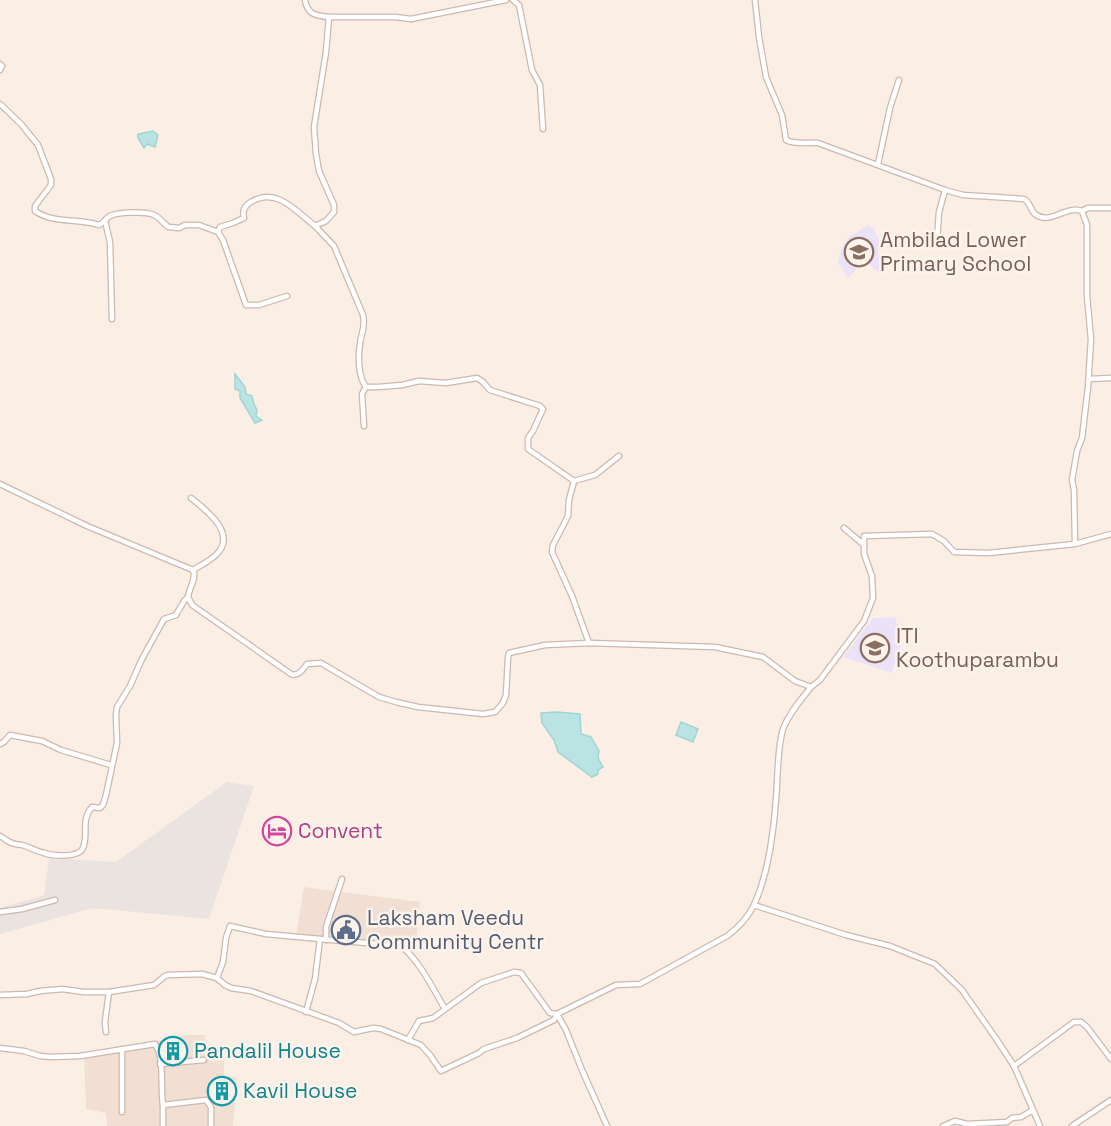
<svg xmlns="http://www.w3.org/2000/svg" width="1111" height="1126" font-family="'Space Grotesk',sans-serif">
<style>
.residential{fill:#f2dfd4}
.industrial{fill:#ebe3df}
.education{fill:#ece2f7}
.water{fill:#bae4e3;stroke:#a1d5d4;stroke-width:1.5}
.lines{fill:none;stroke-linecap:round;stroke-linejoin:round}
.minor-casing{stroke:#ceb7af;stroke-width:7}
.minor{stroke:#fff;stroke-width:4.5}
.labels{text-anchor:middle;stroke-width:5;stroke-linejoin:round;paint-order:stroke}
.education-label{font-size:21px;fill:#785e54;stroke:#fef3eb;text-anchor:start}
.hotel-label{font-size:21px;fill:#b23c85;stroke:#fef3eb;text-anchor:start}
.service-label{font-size:21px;fill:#4e5e75;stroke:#fef3eb;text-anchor:start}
.culture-label{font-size:21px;fill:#0d838f;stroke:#fef3eb;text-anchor:start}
</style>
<rect width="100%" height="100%" fill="#fbefe5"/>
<g class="residential">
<path d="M304,887L420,902L416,944L296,935Z"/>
<path d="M186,1035H205L206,1054L224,1055V1076L237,1077L233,1126H107L106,1113L86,1109L84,1053L110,1050Z"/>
</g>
<path class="industrial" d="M227,782L254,786L209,919L93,908L0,934V908L44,895L49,858L116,862Z"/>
<g class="education">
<path d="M868,225L874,229L879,240L878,255L883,257L884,265L881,271H877L868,263H862L849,277L846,275L838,263L841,249L849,237Z"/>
<path d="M895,617L902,639L892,673L843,657L873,618Z"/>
</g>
<g class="water">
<path d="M153,131L158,135L155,147L147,144L144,148L138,138V134Z"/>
<path d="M235,374L245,387L246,394L252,396L254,404L257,410L256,416L262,420L255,423L240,398V391L235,389Z"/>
<path d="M556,712L580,714L581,734L591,737L599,751L598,758L603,767L598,770V774L592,777L558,752L554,740L542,723L541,713Z"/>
<path d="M681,722L698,729L693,742L676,735Z"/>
</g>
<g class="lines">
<g class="minor-casing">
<g id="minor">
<path d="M305,0C307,14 316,16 329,17L326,52L314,127L316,154L319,171L334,205V212L326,221L315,226L334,246L363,315C366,328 361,332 360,344C358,356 358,377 366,387H378L402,385L419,381L446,383L477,378L483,382L490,390L540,406L543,409L533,431L528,438V449L574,481L569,500L568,516L553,545L552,552L572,596L589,643"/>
<path d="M513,0L519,5L532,70L540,85L543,129"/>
<path d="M329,17H395L411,19L506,0"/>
<path d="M0,64L2,66L0,70"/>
<path d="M0,104L21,124L38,145L51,179V185L35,206V211C54,224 78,218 99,225C103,223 105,219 110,216C117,212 146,211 154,215C160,217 163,224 169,227L179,228L185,225H199L218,232L220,227L233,223L244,218C242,211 244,206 251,202C276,186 297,212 315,226"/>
<path d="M878,164L890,108L899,80"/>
<path d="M1082,211L1088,208H1111"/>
<path d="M105,221L110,242L112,319"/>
<path d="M218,232L223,240L246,305H259L287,296"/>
<path d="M937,240L939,212L945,190"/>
<path d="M1089,379L1111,378"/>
<path d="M364,426L362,394L366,387"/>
<path d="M574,481L595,475L619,456"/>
<path d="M0,484L87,526L193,570C197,578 189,588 188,597L192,605L291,674C298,677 303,669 307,664L321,663L379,697L396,702L418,707L483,714L495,712L503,703L506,695L508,657L509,653L545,645L589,643L715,647L763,657L795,681L811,687L820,680L864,621L873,598L872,576L864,554V536L932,534L944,541L954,552L988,553L1075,544L1074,490L1072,480L1077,451L1082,438L1088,387L1091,339L1087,296V225L1082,211C1079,210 1076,209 1073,210C1061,211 1047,224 1035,214C1030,210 1031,203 1024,199L963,195L945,190L818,143C808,142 796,145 786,140L782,115L766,77L759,37L755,0"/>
<path d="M191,498C206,510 237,533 217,554C210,561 201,565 193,570"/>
<path d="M844,528L864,545"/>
<path d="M1075,544L1111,534"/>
<path d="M0,744L4,742L10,735L42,741L61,750L111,765"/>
<path d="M0,836C4,838 8,842 12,843C15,845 19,844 22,845C29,847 36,851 44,853C53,856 79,858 83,848C89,834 80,821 92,807L100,808L103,805L106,795L117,743L116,715L117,707L130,686L142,659L164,619L176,615L184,601L188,597"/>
<path d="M754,905L846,935L890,946L935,964L962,990L997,1040L1014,1066L1040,1126"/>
<path d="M0,912L22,909L55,900"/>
<path d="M326,940V927L342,879"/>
<path d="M217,978L223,962L226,938L230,926L266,934L320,939"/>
<path d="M0,995L27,994L40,991L63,989L83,992H109L154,985L165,976L168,975L202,974L217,978L225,985L231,988L251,991L339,1023L354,1032L373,1028L381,1029L421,1045L430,1055L441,1071L479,1053L484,1049L517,1038L554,1020L557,1014L616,985L640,984L727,936C738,928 748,917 754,905C769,873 775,820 777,784C778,766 778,746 783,729C789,713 801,700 811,687"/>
<path d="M306,1012L315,979L320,939L401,946C420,961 433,989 445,1009"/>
<path d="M106,1032L105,1022L109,992"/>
<path d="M408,1040L419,1021L433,1018L481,983L514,972L521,973L550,1013L557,1014L566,1030L582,1070L607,1126"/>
<path d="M0,1048L24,1051L40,1056L52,1057L80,1056L155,1044C165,1056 160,1089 163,1105L206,1100L211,1107V1126"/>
<path d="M122,1049V1112"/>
<path d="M160,1064L204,1060"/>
<path d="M1014,1066L1074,1022H1081L1087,1027L1111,1059"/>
<path d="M163,1105V1126"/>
<path d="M943,1126L955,1121L967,1124L1007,1122L1012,1118L1021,1117L1033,1110"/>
<path d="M1072,1126L1111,1100"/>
</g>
</g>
<use href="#minor" class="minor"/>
</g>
<defs>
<g id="school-ring" transform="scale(1.5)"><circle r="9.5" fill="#fef3eb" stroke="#8d6e63" stroke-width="1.5"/><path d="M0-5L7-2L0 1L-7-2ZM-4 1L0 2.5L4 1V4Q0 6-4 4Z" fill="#8d6e63"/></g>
<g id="university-ring" transform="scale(1.5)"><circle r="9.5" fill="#fef3eb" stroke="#8d6e63" stroke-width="1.5"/><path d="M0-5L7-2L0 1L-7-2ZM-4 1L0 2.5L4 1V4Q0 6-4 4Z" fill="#8d6e63"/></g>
<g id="hotel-ring" transform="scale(1.5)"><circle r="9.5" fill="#fef3eb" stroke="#d1479c" stroke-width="1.5"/><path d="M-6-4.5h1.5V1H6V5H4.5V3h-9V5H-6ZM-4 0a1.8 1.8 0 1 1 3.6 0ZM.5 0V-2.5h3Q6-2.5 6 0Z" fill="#d1479c"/></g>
<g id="civic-ring" transform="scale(1.5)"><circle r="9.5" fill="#fef3eb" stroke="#5c6f8a" stroke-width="1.5"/><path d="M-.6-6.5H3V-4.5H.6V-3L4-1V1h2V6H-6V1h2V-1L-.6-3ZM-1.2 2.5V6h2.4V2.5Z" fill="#5c6f8a"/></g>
<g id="building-ring" transform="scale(1.5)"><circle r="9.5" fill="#fef3eb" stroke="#0f9aa8" stroke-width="1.5"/><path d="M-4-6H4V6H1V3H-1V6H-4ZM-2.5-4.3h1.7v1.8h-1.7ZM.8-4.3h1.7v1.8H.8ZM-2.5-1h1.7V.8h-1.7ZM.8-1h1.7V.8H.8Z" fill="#0f9aa8"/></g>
</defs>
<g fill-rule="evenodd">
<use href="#school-ring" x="859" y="252"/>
<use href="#university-ring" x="875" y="648"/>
<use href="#hotel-ring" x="277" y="831"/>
<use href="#civic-ring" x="346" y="930"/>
<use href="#building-ring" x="173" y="1051"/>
<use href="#building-ring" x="222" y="1091"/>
</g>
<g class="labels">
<g class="education-label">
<text x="880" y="247">Ambilad Lower<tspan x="880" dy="24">Primary School</tspan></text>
<text x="896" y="643">ITI<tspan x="896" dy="24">Koothuparambu</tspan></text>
</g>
<g class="hotel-label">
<text x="298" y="838">Convent</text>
</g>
<g class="service-label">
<text x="367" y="925">Laksham Veedu<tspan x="367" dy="24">Community Centr</tspan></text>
</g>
<g class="culture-label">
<text x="194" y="1058">Pandalil House</text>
<text x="243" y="1098">Kavil House</text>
</g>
</g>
</svg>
